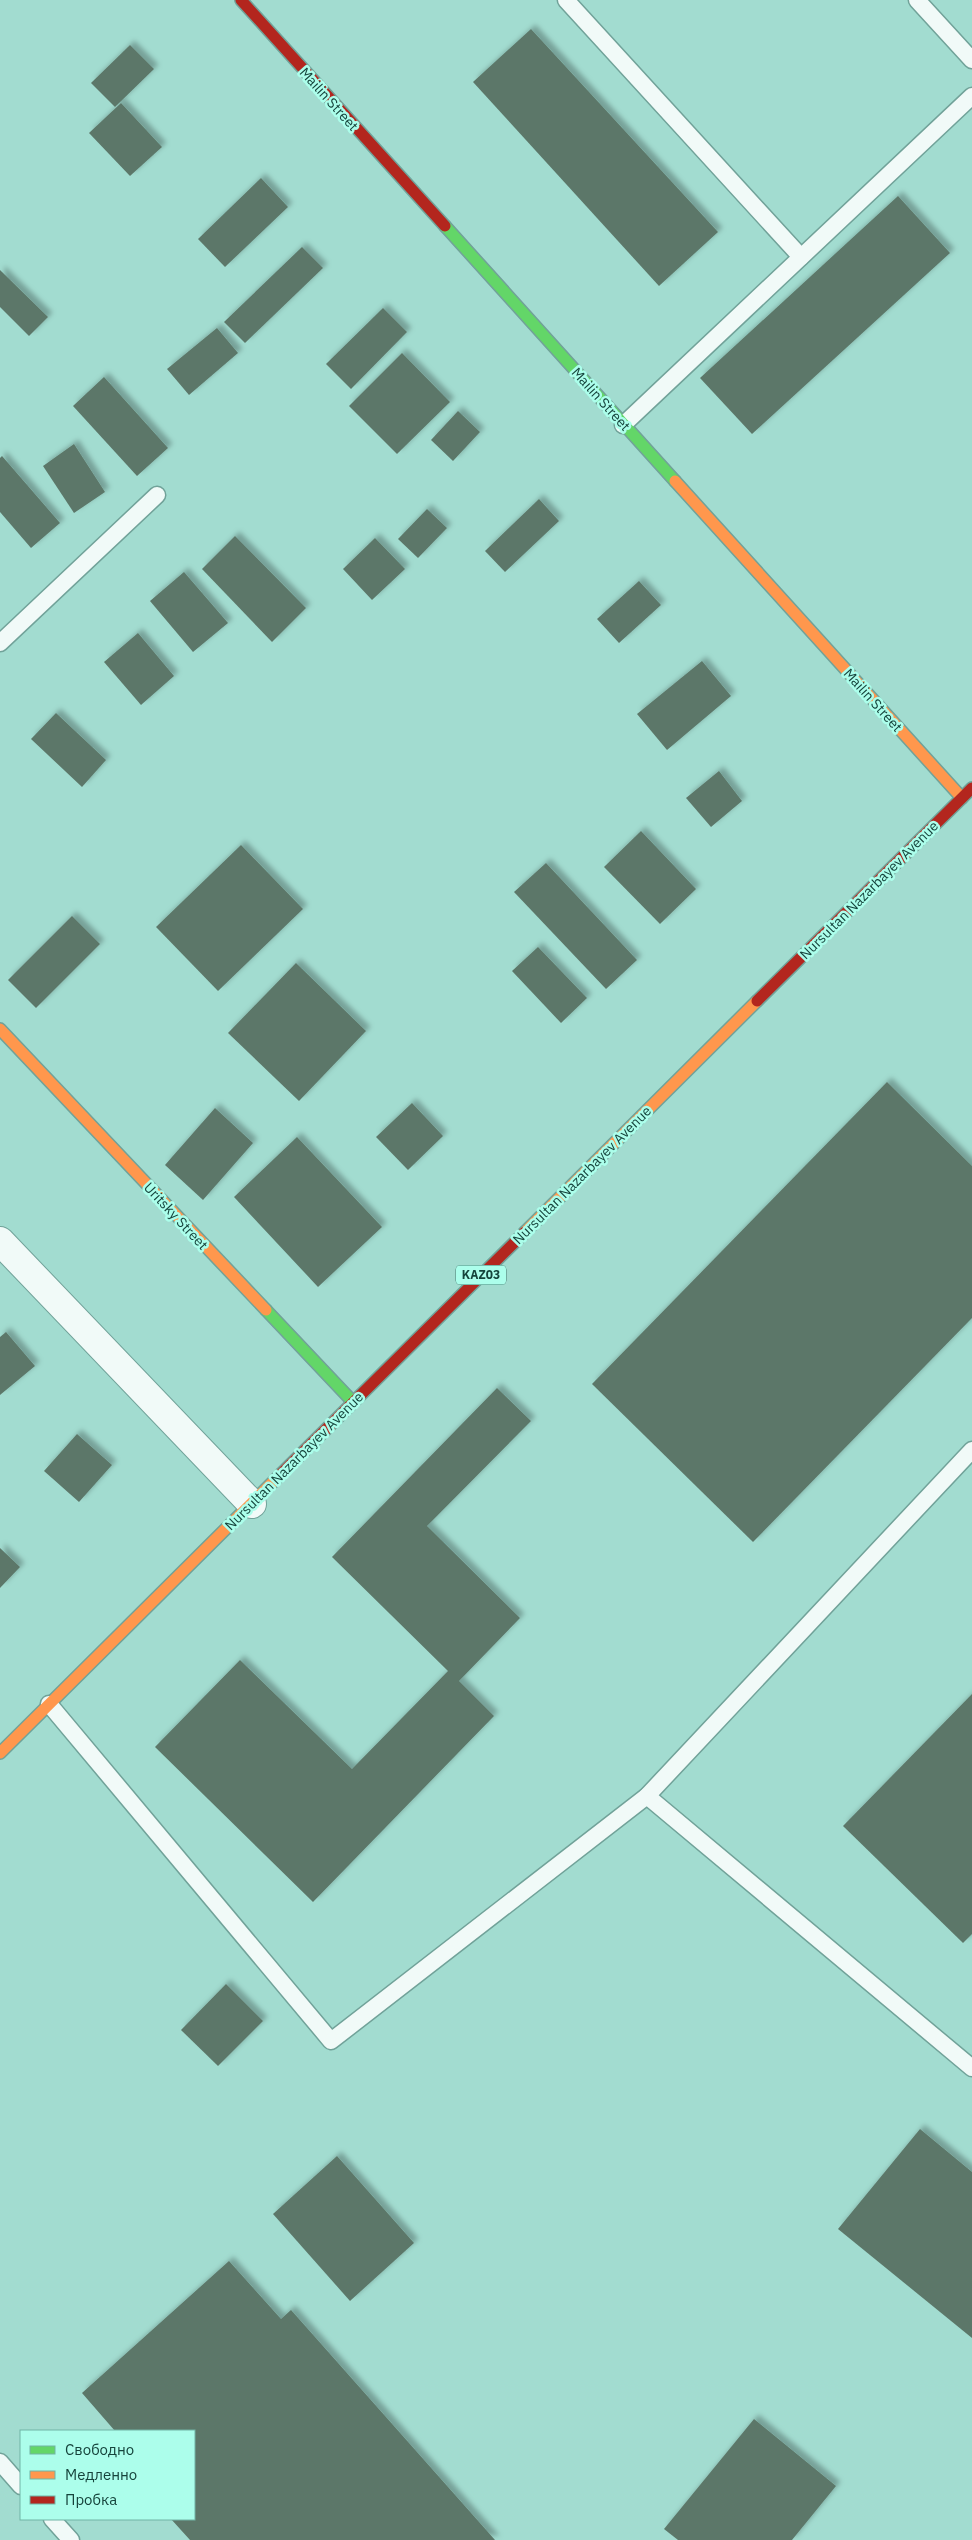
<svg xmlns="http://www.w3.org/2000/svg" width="972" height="2540" font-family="'IBM Plex Sans',sans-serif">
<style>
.building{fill:#5c7769;filter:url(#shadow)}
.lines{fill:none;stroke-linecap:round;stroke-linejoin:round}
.lane-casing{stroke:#71a299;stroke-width:19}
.street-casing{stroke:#71a299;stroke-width:30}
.fast-casing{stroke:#71a299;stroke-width:14}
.slow-casing{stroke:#71a299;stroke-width:14}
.jam-casing{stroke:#71a299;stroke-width:14}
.lane{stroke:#f1faf8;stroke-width:16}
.street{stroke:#f1faf8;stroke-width:28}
.fast{stroke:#63d668;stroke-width:11}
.slow{stroke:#ff974d;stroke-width:11}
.jam{stroke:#b3261e;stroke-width:11}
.labels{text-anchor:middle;stroke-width:5;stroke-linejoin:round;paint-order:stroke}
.shield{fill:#acfeeb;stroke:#437c70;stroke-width:1}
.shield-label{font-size:12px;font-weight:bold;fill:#16443c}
.street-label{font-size:14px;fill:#16443c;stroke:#acfeeb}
</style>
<defs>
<filter id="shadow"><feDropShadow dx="4.5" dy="-4.5" stdDeviation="2.5" flood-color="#0004"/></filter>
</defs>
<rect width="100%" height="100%" fill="#a2dcd0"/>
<g class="building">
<path d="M531,29L718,232L659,286L473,82Z"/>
<path d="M130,45L154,69L115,107L91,83Z"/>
<path d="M121,103L162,147L130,176L89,133Z"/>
<path d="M261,178L288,207L225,267L198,239Z"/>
<path d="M898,196L950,253L752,434L700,378Z"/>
<path d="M302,247L323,268L245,343L224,322Z"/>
<path d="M0,270L48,317L29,336L0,307Z"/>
<path d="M383,308L407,332L351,389L326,364Z"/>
<path d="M217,328L238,353L189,395L167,369Z"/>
<path d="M402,353L450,402L397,454L349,406Z"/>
<path d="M104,377L168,448L137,476L73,406Z"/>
<path d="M458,411L480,432L453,461L431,440Z"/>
<path d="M74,444L105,492L74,513L43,466Z"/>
<path d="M2,456L60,523L31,548L0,512V458Z"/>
<path d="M539,499L559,521L505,572L485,551Z"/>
<path d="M427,509L447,528L418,558L398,539Z"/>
<path d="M235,536L306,608L272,642L202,569Z"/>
<path d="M375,538L405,569L372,600L343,569Z"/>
<path d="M184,572L228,623L193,652L150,601Z"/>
<path d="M639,581L661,605L619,643L597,619Z"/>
<path d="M138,633L174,676L141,705L104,662Z"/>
<path d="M702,661L731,696L667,750L637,714Z"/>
<path d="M56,713L106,760L82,787L31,739Z"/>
<path d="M719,771L742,801L711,827L686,798Z"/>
<path d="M641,831L696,889L660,924L604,867Z"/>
<path d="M241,845L303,909L218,991L156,927Z"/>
<path d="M546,863L637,960L606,989L514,892Z"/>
<path d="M72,916L100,944L36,1008L8,980Z"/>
<path d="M538,947L587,998L561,1023L512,971Z"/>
<path d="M296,963L366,1031L299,1101L228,1033Z"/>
<path d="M887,1082L972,1166V1318L753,1542L592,1384Z"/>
<path d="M412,1103L443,1136L408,1170L376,1137Z"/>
<path d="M215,1108L253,1143L203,1200L165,1165Z"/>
<path d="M297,1137L382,1227L318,1287L234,1197Z"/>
<path d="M6,1332L35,1366L0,1395V1337Z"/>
<path d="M497,1388L531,1421L427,1526L520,1618L459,1681L494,1716L313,1902L155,1747L240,1660L352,1769L448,1671L332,1557Z"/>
<path d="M77,1434L112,1465L79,1502L44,1471Z"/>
<path d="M0,1548L20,1567L0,1588Z"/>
<path d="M972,1694V1934L963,1943L843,1826Z"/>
<path d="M226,1984L263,2021L218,2066L181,2030Z"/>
<path d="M920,2129L972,2172V2338L838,2229Z"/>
<path d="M337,2156L414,2243L350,2301L273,2214Z"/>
<path d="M229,2261L281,2319L291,2310L495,2540H190L171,2519H194V2431H115L82,2393Z"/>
<path d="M754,2419L836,2486L792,2540H678L664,2529Z"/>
</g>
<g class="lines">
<g class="lane-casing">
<g id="lane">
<path d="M566,0L801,257"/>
<path d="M917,0L972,60"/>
<path d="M623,425L972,96"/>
<path d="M0,643L157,495"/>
<path d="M49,1704L331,2041L647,1796L972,1450"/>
<path d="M647,1796L972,2068"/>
<path d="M0,2462L21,2486"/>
<path d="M52,2519L71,2540"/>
</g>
</g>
<g class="street-casing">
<path id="street" d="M0,1241L252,1504"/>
</g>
<g class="fast-casing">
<g id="fast">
<path d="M445,226L675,481"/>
<path d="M266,1310L353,1402"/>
</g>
</g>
<g class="slow-casing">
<g id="slow">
<path d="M675,481L962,798"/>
<path d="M0,1029L266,1310"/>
<path d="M525,1232L757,1001"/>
<path d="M0,1753L281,1474"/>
</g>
</g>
<g class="jam-casing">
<g id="jam">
<path d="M241,0L445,226"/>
<path d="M757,1001L972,788"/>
<path d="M281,1474L525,1232"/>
</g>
</g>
<use href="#lane" class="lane"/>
<use href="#street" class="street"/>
<use href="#fast" class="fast"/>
<use href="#slow" class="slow"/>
<use href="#jam" class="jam"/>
</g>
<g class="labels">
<rect class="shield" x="456" y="1265.5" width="50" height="19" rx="4"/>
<g class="shield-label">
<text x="481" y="1279">KАZ03</text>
</g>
<g class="street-label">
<text transform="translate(329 99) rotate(48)" y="5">Mailin Street</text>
<text transform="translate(601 399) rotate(48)" y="5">Mailin Street</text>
<text transform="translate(873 700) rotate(48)" y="5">Mailin Street</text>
<text transform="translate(869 890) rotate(-45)" y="5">Nursultan Nazarbayev Avenue</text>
<text transform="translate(582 1175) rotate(-45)" y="5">Nursultan Nazarbayev Avenue</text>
<text transform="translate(176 1216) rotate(47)" y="5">Uritsky Street</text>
<text transform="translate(294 1461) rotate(-45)" y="5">Nursultan Nazarbayev Avenue</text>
</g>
</g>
<rect x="20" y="2430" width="175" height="90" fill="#acfeeb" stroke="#70b4a5"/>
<rect x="30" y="2446" width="25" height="8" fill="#63d668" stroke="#70b4a5"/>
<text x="65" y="2455" font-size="15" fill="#16443c">Свободно</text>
<rect x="30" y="2471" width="25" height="8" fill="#ff974d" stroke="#70b4a5"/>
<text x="65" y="2480" font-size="15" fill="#16443c">Медленно</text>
<rect x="30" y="2496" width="25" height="8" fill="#b3261e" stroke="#70b4a5"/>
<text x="65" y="2505" font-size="15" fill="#16443c">Пробка</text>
</svg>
